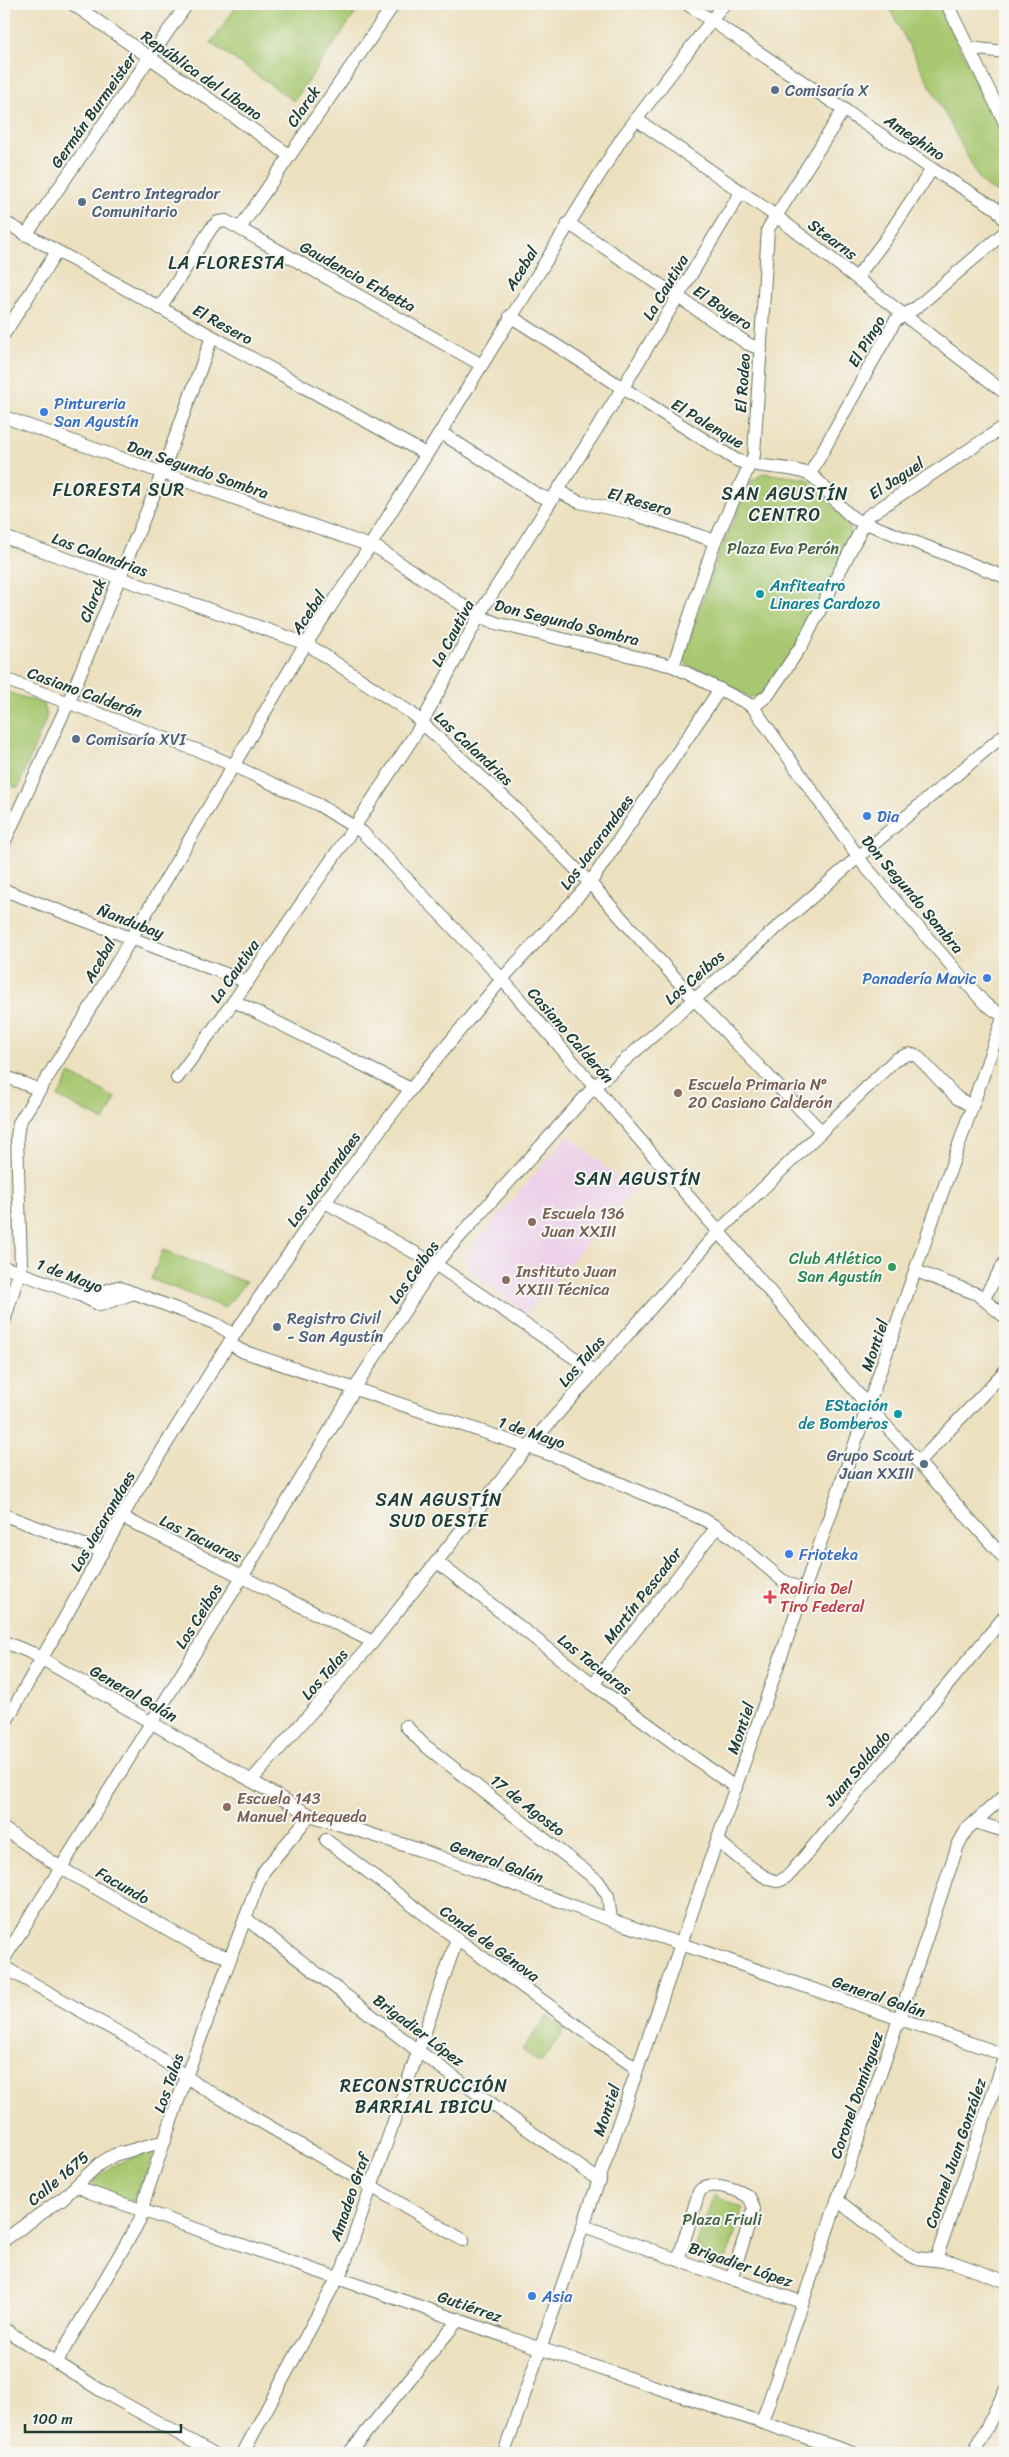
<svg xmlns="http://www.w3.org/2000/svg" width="1009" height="2457" font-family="Sriracha,sans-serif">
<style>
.built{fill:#edd1e9}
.green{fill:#a7c76f;stroke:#638252}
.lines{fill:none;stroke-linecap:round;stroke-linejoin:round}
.minor-casing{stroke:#677665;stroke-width:14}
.minor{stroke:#fff;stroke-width:12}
.service-dot{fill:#5c6f8a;stroke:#f6f6f2;stroke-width:2}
.shop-dot{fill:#3f7fe0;stroke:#f6f6f2;stroke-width:2}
.culture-dot{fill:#0f9aa8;stroke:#f6f6f2;stroke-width:2}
.education-dot{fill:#8d6e63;stroke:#f6f6f2;stroke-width:2}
.leisure-dot{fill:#2e9e5b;stroke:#f6f6f2;stroke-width:2}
.health-dot{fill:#e0444e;stroke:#f6f6f2;stroke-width:2}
.labels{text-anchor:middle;stroke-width:4;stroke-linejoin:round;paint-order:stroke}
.street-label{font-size:16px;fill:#1f3d34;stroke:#f6f6f2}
.service-label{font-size:16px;fill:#4e5e75;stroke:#f6f6f2;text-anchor:start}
.shop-label{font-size:16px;fill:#366cbe;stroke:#f6f6f2;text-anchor:start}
.park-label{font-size:16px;fill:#416043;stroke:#f6f6f2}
.culture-label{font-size:16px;fill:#0d838f;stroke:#f6f6f2;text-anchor:start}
.education-label{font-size:16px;fill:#785e54;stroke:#f6f6f2;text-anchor:start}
.leisure-label{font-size:16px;fill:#27864d;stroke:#f6f6f2;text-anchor:end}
.health-label{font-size:16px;fill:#be3a42;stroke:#f6f6f2;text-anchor:start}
.neighbourhood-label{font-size:18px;letter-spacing:1px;fill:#1f3d34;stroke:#f6f6f2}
</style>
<rect width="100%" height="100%" fill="#f6f6f2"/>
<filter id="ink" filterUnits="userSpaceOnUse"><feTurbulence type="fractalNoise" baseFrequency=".02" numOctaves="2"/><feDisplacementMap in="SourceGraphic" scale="10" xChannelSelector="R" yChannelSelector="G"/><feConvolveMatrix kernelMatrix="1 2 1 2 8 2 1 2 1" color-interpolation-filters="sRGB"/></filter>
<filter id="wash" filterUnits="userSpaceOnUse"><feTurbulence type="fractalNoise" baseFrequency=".0096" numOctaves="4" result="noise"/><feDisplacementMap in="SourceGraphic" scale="20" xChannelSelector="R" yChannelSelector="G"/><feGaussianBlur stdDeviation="1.12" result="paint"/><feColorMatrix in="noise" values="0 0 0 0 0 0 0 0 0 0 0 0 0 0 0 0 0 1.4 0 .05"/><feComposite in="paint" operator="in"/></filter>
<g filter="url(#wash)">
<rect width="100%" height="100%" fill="#ede0bf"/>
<g class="built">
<path d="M568,1135L633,1190L526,1314L469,1269L465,1255Z"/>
<path d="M4,1177L9,1258L4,1257Z"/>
</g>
<g class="green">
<path d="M238,4H362L294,101L211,43Z"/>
<path d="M887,4H938L1005,136V195L989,189L981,182Z"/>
<path d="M763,473L807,479L844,518L850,528L851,535L799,642L763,695L750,697L687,665L683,656L720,551L752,481Z"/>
<path d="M4,691L44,704L47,716L18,788L4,783Z"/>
<path d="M70,1074L116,1098L104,1121L58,1097Z"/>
<path d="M163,1250L245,1282H246L225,1308L151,1279Z"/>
<path d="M547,2016L565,2029L540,2063L522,2050Z"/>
<path d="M148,2152L153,2154L138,2198L134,2202L96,2188L92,2181L112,2166Z"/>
<path d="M714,2194L743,2208L724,2266L693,2255Z"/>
</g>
</g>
<g filter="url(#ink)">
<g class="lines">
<g class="minor-casing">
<g id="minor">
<path d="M73,4L289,155"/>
<path d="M687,4L932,169L997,209L1005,221"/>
<path d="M947,4L1005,123"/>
<path d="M969,48L1005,52"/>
<path d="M636,119L776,216L1005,393"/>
<path d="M4,222L426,454"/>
<path d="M568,223L748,344L761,349"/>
<path d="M240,228L394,4"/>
<path d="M26,235L187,4"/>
<path d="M857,277L885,240L932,169"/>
<path d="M160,308L212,227L218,222L226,221L480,364"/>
<path d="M510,316L736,460C758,469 788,465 808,474C823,480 838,509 855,519L1005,577"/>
<path d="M4,334L56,253"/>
<path d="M4,417L379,549L479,616L496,623L673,666L745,702L753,707L864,865L985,1004L1005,1017"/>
<path d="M440,432L538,495L552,500"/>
<path d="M810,474L895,321L917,307L1005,232"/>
<path d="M558,491L579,502L628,512L715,541"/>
<path d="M4,537L307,644L411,713L510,803L590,883L694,999L821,1131"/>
<path d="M673,666L715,541L754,455L768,229L844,109"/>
<path d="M4,679L210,755L319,805L362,832L502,979L869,1407L1005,1559"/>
<path d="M753,707L768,695L802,645L868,516L1005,426"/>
<path d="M4,843L68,703L158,484L212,337"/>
<path d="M4,890L247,982"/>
<path d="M234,1001L411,1089"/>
<path d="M4,1076L40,1090"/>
<path d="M177,1078L234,1001L355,826L418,730L485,605L622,389L741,192"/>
<path d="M325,1202L435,1264L594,1371"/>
<path d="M4,1267L80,1295L100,1305L134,1293"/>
<path d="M916,1271L977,1294L1005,1317"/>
<path d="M80,1295L96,1294L118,1287L214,1323L234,1335"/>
<path d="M984,1298L1005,1262"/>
<path d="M4,1322L21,1265L17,1137L19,1123L80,1025L295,661L370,546L622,138L724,4"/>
<path d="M229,1343L242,1351L561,1458L705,1520L729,1535L782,1580L805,1591"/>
<path d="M919,1462L1005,1371"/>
<path d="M4,1515L103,1552"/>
<path d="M122,1517L373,1642"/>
<path d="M437,1562L593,1684L736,1788"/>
<path d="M4,1642L32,1653L310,1815L420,1850L611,1920L1005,2055"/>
<path d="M593,1684L717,1527"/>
<path d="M4,1725L135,1494L234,1335L318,1211L411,1089L502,979L590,883L720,689"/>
<path d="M406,1726L423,1744L598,1881L608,1896L611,1920"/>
<path d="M251,1781L373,1642L521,1455L718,1232L896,1059L909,1054L917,1056L957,1098L972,1106"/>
<path d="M975,1822L1005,1831"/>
<path d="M4,1829L61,1868L204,1950L231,1958"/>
<path d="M326,1840L457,1939L637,2069"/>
<path d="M718,1841C729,1850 764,1881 777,1881C783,1881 787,1876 791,1873L1005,1616"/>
<path d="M245,1918L418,2051L600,2181"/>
<path d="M4,1959L242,1577L363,1375L435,1264L594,1087L858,857L1005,734"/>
<path d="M4,1967L139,2044L200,2086L463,2240"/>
<path d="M77,2186L89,2192L542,2349L853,2453"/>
<path d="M837,2200L903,2251L916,2258L952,2262L1005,2281"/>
<path d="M584,2226L731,2279L802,2302"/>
<path d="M4,2240L63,2198L99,2164L114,2155L165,2141"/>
<path d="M936,2259L1005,2058"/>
<path d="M678,2260L699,2192C708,2179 735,2189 746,2195C751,2198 752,2203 754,2209L731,2279"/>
<path d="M4,2329L100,2390L213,2453"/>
<path d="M56,2363L140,2220L145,2198L186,2077L259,1881L264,1871L310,1815"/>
<path d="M762,2422L958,1845L967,1829L1005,1795"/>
<path d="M243,2453L343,2268L457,1939"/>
<path d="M349,2453L459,2319"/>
<path d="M504,2453L1005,1012"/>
<path d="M974,2453L1005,2391"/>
</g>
</g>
<use href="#minor" class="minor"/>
</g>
</g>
<g class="service-dot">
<circle cx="775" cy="90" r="5"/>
<circle cx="82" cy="202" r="5"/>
<circle cx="76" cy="739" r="5"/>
<circle cx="277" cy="1327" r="5"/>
<circle cx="924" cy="1464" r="5"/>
</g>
<g class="shop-dot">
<circle cx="44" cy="412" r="5"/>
<circle cx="867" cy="816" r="5"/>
<circle cx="987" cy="978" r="5"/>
<circle cx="789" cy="1554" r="5"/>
<circle cx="532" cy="2296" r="5"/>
</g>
<g class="culture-dot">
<circle cx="760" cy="594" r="5"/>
<circle cx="898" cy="1414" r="5"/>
</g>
<g class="education-dot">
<circle cx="678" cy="1093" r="5"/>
<circle cx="532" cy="1222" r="5"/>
<circle cx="506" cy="1280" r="5"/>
<circle cx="227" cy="1807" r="5"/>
</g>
<circle class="leisure-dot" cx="892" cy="1267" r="5"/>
<path class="health-dot" d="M767.5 1589.5h5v5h5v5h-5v5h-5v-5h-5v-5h5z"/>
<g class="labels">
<g class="street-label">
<text transform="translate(202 75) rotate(35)" y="6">República del Líbano</text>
<text transform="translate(303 106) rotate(-55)" y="6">Clarck</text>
<text transform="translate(93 110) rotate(-55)" y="6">Germán Burmeister</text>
<text transform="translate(915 137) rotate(34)" y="6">Ameghino</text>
<text transform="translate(833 239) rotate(37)" y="6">Stearns</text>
<text transform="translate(521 268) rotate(-58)" y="6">Acebal</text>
<text transform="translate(358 276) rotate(29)" y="6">Gaudencio Erbetta</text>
<text transform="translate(665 287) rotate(-59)" y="6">La Cautiva</text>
<text transform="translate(723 307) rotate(34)" y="6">El Boyero</text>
<text transform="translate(223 324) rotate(29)" y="6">El Resero</text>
<text transform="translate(866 341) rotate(-59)" y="6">El Pingo</text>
<text transform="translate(742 383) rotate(-86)" y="6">El Rodeo</text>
<text transform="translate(708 423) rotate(31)" y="6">El Palenque</text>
<text transform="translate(198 469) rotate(19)" y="6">Don Segundo Sombra</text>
<text transform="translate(896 478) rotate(-33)" y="6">El Jaguel</text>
<text transform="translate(640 501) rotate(16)" y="6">El Resero</text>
<text transform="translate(100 554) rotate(20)" y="6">Las Calandrias</text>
<text transform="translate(92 600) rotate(-68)" y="6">Clarck</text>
<text transform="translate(308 612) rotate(-56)" y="6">Acebal</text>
<text transform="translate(567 622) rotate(14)" y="6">Don Segundo Sombra</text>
<text transform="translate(452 633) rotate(-62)" y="6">La Cautiva</text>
<text transform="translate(85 692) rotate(20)" y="6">Casiano Calderón</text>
<text transform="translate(474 748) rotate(43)" y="6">Las Calandrias</text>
<text transform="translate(596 842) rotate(-54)" y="6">Los Jacarandaes</text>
<text transform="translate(913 894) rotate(50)" y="6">Don Segundo Sombra</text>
<text transform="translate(131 921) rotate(21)" y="6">Ñandubay</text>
<text transform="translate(99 960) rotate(-60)" y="6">Acebal</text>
<text transform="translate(234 971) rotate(-55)" y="6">La Cautiva</text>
<text transform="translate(694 977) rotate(-41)" y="6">Los Ceibos</text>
<text transform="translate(571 1035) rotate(49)" y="6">Casiano Calderón</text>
<text transform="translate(323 1179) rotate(-54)" y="6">Los Jacarandaes</text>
<text transform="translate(413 1272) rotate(-54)" y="6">Los Ceibos</text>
<text transform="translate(70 1275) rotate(21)" y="6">1 de Mayo</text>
<text transform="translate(874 1345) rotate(-71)" y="6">Montiel</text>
<text transform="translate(581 1361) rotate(-49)" y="6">Los Talas</text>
<text transform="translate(532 1432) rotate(19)" y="6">1 de Mayo</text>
<text transform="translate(102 1521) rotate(-60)" y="6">Los Jacarandaes</text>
<text transform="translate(201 1538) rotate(26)" y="6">Las Tacuaras</text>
<text transform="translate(642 1595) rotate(-52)" y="6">Martín Pescador</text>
<text transform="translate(198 1616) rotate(-58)" y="6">Los Ceibos</text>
<text transform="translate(595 1664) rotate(38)" y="6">Las Tacuaras</text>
<text transform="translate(324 1674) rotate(-49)" y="6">Los Talas</text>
<text transform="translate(134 1693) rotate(30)" y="6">General Galán</text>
<text transform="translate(740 1728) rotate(-71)" y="6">Montiel</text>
<text transform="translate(857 1768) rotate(-50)" y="6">Juan Soldado</text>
<text transform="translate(528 1805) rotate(38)" y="6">17 de Agosto</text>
<text transform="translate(497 1861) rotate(20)" y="6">General Galán</text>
<text transform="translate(123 1885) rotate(30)" y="6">Facundo</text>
<text transform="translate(490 1943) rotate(36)" y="6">Conde de Génova</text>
<text transform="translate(879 1996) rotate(19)" y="6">General Galán</text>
<text transform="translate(419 2030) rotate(37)" y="6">Brigadier López</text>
<text transform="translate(168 2083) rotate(-71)" y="6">Los Talas</text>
<text transform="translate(856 2095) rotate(-71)" y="6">Coronel Domínguez</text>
<text transform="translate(606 2110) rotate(-71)" y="6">Montiel</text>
<text transform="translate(955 2153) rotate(-71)" y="6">Coronel Juan González</text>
<text transform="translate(58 2178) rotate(-40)" y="6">Calle 1675</text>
<text transform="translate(349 2197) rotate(-71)" y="6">Amadeo Graf</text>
<text transform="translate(741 2264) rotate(19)" y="6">Brigadier López</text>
<text transform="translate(470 2306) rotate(19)" y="6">Gutiérrez</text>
</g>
<g class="service-label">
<text x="785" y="96">Comisaría X</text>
<text x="92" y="199">Centro Integrador<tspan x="92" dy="18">Comunitario</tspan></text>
<text x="86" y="745">Comisaría XVI</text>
<text x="287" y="1324">Registro Civil<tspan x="287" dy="18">- San Agustín</tspan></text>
<text x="914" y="1461" text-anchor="end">Grupo Scout<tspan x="914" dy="18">Juan XXIII</tspan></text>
</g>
<g class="shop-label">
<text x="54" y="409">Pintureria<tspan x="54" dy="18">San Agustín</tspan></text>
<text x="877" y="822">Dia</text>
<text x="977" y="984" text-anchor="end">Panadería Mavic</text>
<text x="799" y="1560">Frioteka</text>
<text x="542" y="2302">Asia</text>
</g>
<g class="park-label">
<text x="783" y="554">Plaza Eva Perón</text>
<text x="722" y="2225">Plaza Friuli</text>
</g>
<g class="culture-label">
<text x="770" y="591">Anfiteatro<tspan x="770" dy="18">Linares Cardozo</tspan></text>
<text x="888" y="1411" text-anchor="end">EStación<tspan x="888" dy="18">de Bomberos</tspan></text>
</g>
<g class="education-label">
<text x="688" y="1090">Escuela Primaria Nº<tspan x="688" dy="18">20 Casiano Calderón</tspan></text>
<text x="542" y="1219">Escuela 136<tspan x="542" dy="18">Juan XXIII</tspan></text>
<text x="516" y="1277">Instituto Juan<tspan x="516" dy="18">XXIII Técnica</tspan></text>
<text x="237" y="1804">Escuela 143<tspan x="237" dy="18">Manuel Antequeda</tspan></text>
</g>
<g class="leisure-label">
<text x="882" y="1264">Club Atlético<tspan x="882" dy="18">San Agustín</tspan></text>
</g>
<g class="health-label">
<text x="780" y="1594">Roliria Del<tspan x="780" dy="18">Tiro Federal</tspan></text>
</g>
<g class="neighbourhood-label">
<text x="227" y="269">LA FLORESTA</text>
<text x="119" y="496">FLORESTA SUR</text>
<text x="785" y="500">SAN AGUSTÍN<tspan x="785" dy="21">CENTRO</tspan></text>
<text x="638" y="1185">SAN AGUSTÍN</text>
<text x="439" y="1506">SAN AGUSTÍN<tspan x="439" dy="21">SUD OESTE</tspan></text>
<text x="424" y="2092">RECONSTRUCCIÓN<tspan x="424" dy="21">BARRIAL IBICU</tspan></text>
</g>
</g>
<rect width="1009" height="2457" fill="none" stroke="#f6f6f2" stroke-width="20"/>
<path d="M25 2424v8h156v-8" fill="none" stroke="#1f3d34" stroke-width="2.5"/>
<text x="32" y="2424" font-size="15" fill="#1f3d34" stroke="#f6f6f2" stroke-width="4" paint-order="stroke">100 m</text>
</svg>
